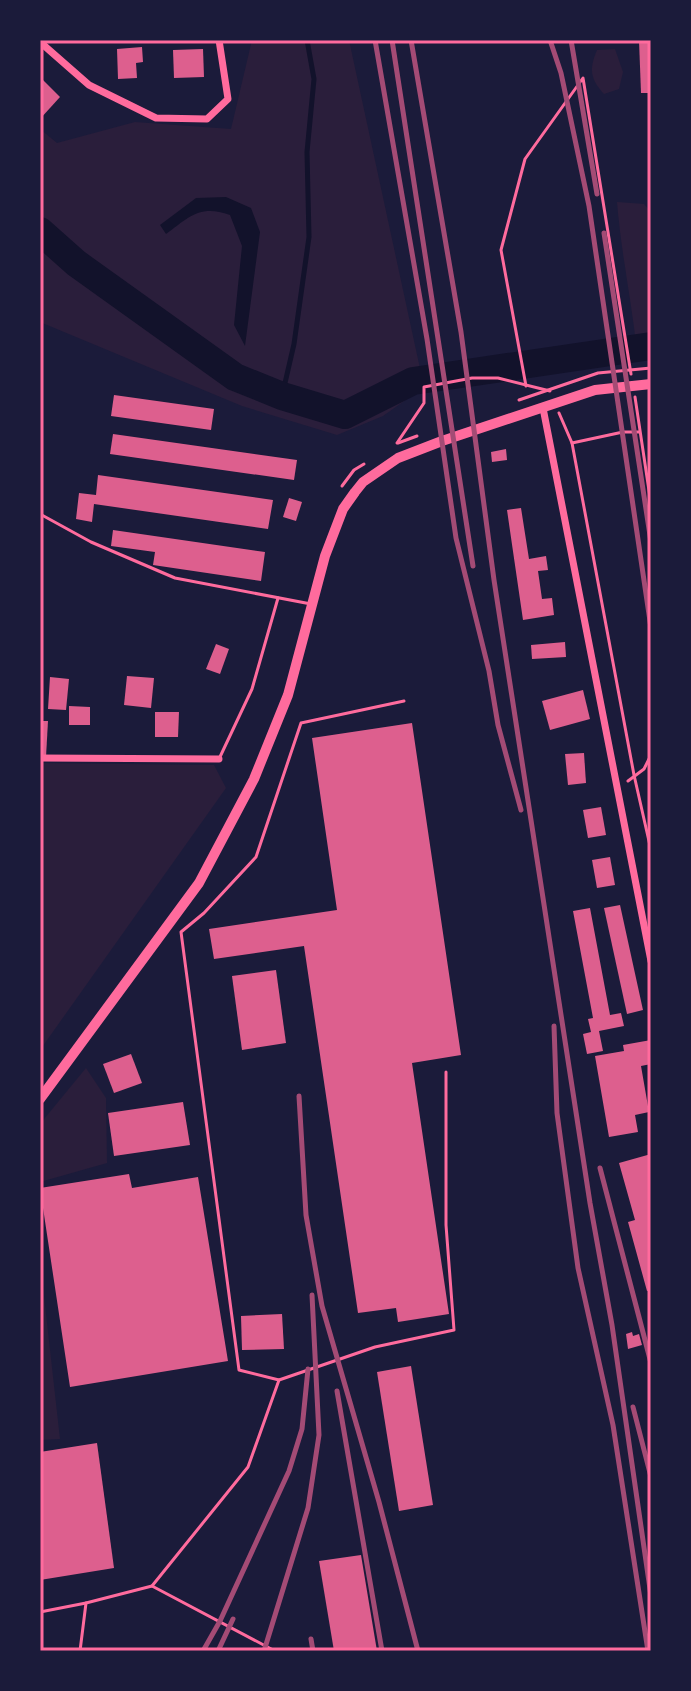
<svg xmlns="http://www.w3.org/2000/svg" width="691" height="1691" font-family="Montserrat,sans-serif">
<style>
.green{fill:#2a1e3b}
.water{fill:#12122b}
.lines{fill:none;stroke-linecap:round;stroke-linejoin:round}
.stream{stroke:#12122b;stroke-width:5}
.river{stroke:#12122b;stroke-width:28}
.building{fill:#dd5f8e}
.path{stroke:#ff6b9d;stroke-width:3}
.service{stroke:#ff6b9d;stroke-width:3}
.minor{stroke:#ff6b9d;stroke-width:7}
.secondary{stroke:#ff6b9d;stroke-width:10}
.rail{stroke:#a44b75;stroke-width:5}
.neatline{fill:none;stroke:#ff6b9d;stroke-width:3}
</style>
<rect width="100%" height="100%" fill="#1b1b3a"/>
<g class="green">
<path d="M252,40H349L424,387L383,416L337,435L242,406L40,322V129L57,143L135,122L231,129Z"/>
<path d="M615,49L623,72L619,89L604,94C590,79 589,69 597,50Z"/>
<path d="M617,202L644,204L651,212V355L637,353C632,302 621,253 617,202Z"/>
<path d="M40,763L214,765L226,788L40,1050Z"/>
<path d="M86,1068L106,1098L107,1163L40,1182V1124Z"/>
<path d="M40,1260L60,1439L40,1440Z"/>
</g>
<path class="water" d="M226,197L251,208L260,232L245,346L234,325L242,246L230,215C200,204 189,217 166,234L160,225L196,198Z"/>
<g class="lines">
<path class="stream" d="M282,396L294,344L309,237L307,152L314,79L307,40"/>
<path class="river" d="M40,231L76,263L235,377L282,396L345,415L413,381L651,346"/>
</g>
<g class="building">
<path d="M639,40H651V93H641Z"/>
<path d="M142,47L143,62L136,63L137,78L118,79L117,49Z"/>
<path d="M203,49L204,77L174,78L173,50Z"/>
<path d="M40,77L60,97L40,119Z"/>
<path d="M114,395L214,409L211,430L111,416Z"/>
<path d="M113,434L297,460L294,480L110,454Z"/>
<path d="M506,449L507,460L492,462L491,452Z"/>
<path d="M98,475L273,500L268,529L94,504L92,522L76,519L79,493L96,495Z"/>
<path d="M289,498L302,502L296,521L283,517Z"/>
<path d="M521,508L529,559L546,556L548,570L538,571L542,599L552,598L554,615L523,620L507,510Z"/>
<path d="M113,530L265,552L261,581L153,565L155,552L111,546Z"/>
<path d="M565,642L566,657L532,659L531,645Z"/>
<path d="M216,644L229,649L220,674L206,669Z"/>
<path d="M127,676L154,678L151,708L124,705Z"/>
<path d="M50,677L69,679L66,710L48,709Z"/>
<path d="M583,690L590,719L550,730L542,701Z"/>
<path d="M69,706L90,707V725H69Z"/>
<path d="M155,712H179L178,737H155Z"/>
<path d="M40,721H48L46,757L40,756Z"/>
<path d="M412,723L461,1055L412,1063L449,1314L398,1322L396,1308L358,1313L304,946L214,959L209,929L337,910L312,738Z"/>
<path d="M584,753L586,783L568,785L565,754Z"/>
<path d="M601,807L606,835L588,838L583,810Z"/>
<path d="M610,857L615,885L597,888L592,860Z"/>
<path d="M620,905L643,1010L627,1014L604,908Z"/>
<path d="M590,908L610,1015L621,1013L624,1026L599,1031L603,1051L587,1054L583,1034L591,1032L588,1019L593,1018L573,911Z"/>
<path d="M276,970L286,1043L242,1050L232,976Z"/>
<path d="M651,1040V1064L641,1066L649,1112L635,1115L638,1132L609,1137L595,1056L624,1051L623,1045Z"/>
<path d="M131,1054L142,1083L114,1093L103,1064Z"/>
<path d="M183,1102L190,1145L114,1156L108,1113Z"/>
<path d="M651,1154V1290L647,1291L628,1222L635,1220L619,1163Z"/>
<path d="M129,1174L132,1188L198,1177L228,1361L70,1387L40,1188Z"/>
<path d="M282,1314L284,1349L242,1350L241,1316Z"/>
<path d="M632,1332L633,1336L639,1334L642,1345L628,1349L626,1334Z"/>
<path d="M411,1366L433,1505L399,1511L377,1372Z"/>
<path d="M97,1443L114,1568L40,1580V1452Z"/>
<path d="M361,1555L377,1651H334L319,1561Z"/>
</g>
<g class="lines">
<g class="path">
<path d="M526,386L501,250L525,159L583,78L631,374"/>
<path d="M635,397L651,504"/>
<path d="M519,400L598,373L651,368"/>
<path d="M559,413L572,443L634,775L651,850"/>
<path d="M397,443L424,403V387L472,378H498L550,391"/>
<path d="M398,443L417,436"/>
<path d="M572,443L623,432H639"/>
<path d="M342,486L354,470L364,464"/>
<path d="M628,781L644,769L651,755"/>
</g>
<g class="service">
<path d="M40,514L91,542L175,578L311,604"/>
<path d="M404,701L301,723L256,857L204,913L181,932L239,1370L279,1380L375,1347L454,1330L446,1225V1072"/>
<path d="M219,759L252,689L278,598"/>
<path d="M40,1612L86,1603"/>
<path d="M80,1651L86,1603L152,1586"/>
<path d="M275,1651L152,1586L248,1467L279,1380"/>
</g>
<g class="minor">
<path d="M40,42L89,85L156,118L207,119L228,99L219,40"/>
<path d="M543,408L651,961"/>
<path d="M40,758L219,759"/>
</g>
<path class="secondary" d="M40,1099L199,883L254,779L288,695L325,556L343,509L355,492L363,482L398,458L442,441L595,390L651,384"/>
<g class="rail">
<path d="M375,40L427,339L456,538L489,671L498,725L521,810"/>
<path d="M392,40L473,566"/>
<path d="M411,40L461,332L494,580L590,1203L612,1325L651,1596"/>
<path d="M550,40L561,73L589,206L651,628"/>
<path d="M571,40L597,194"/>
<path d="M604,233L651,542"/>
<path d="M554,1026L557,1113L578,1268L613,1425L648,1651"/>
<path d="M299,1096L306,1215L322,1306L379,1502L418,1651"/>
<path d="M600,1168L651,1363"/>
<path d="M337,1391L382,1651"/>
<path d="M633,1407L651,1477"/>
<path d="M311,1639L313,1651"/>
<path d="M203,1651L220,1621L289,1471L302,1429L308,1369"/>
<path d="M218,1651L233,1619"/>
<path d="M264,1651L308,1508L319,1435L312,1295"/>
</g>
</g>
<rect width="691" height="1691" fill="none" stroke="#1b1b3a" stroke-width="84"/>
<rect x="42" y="42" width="607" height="1607" class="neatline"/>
</svg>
